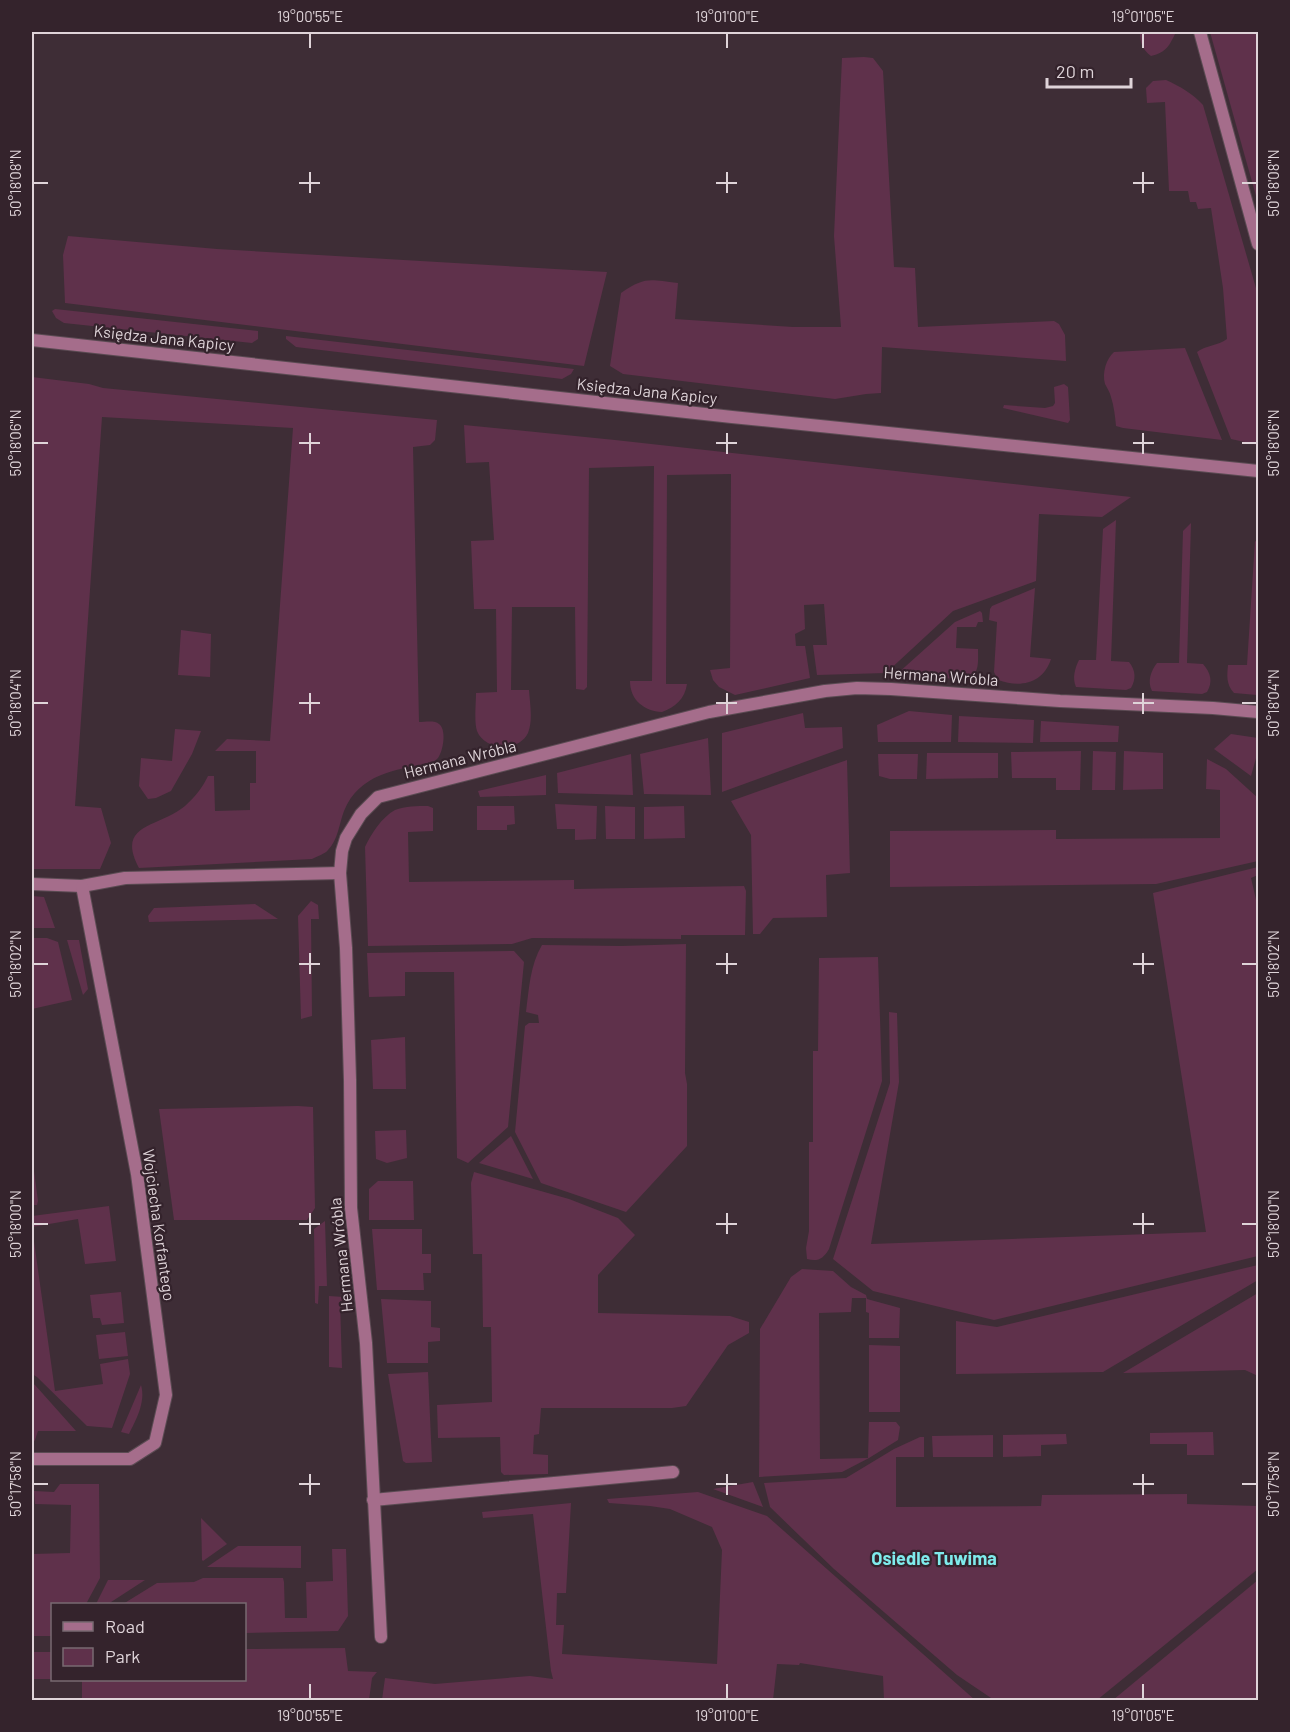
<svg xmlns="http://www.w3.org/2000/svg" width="1290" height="1732" font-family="Barlow,sans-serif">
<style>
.green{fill:#5f314b}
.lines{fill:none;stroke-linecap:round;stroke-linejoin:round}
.minor-casing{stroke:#5b4b53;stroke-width:14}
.tertiary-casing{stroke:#5b4b53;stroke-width:14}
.minor{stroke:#a56d8b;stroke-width:12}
.tertiary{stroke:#a56d8b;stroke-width:12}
.ticks{fill:none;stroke:#dfd4d9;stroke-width:2}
.labels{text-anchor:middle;stroke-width:4.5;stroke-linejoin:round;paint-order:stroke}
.street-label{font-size:16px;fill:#dfd4d9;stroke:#34232c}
.neighbourhood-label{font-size:18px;font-weight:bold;fill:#7febec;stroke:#34232c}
.neatline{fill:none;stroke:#dfd4d9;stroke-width:2}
.ticks-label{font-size:15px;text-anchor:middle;fill:#dfd4d9}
</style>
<rect width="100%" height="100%" fill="#3e2d36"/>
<g class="green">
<path d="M1140,32H1176C1169,46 1167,52 1151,56C1142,49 1140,43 1140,32Z"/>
<path d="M1210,32H1258V203Z"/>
<path d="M864,57L873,58L883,71L894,267L915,268L918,327L1054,321L1059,324L1065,335L1066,361L882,347L881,393L866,394L835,399L623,374L610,366L621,293C646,276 649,280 678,283L675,319L793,327H841L834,236L842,58Z"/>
<path d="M1166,80C1181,87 1192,93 1203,105L1258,295V445L1231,439L1197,352C1206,345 1218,346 1227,339L1223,288L1211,208L1198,209L1196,202H1190L1188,191H1169L1165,102L1147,103L1146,88L1153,81Z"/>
<path d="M68,236L217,249L607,272L584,366L65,303L63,255Z"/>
<path d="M55,309L258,331V339L252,343L64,323L56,318L52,311Z"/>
<path d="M286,336L574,369L571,374L562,379L296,347L286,339Z"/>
<path d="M1185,348L1222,440L1123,428L1116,426C1115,416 1114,406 1111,397C1110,392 1107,388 1105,384C1102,373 1106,359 1114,352Z"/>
<path d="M32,377L89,384L103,388L437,420L435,440L430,445L413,447L419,722C425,722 435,720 439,724C447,730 443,751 438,758C435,761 433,762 429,763C395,770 359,774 344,811C339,824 338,840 328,850C325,854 317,856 312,859L139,868C115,823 159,828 185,806C194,798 203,787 208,776H214L215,811L250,810V783H256V751H215L227,739L270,741L293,428L102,417L75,806L101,808L111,843L100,869H32Z"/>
<path d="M1064,384L1068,387L1070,420L1068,423L1003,408L1004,405L1045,408L1053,406L1055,403L1054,387Z"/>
<path d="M464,425L615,440L1131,497L1102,517L1039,514L1036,581L953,611L886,673L817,675L813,645H827L824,604L804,605L805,629L795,634L796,646H805L810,678L735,695L719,687L713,680L710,670L730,668L731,474L667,475L666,684H687C685,699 675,707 662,712C644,711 630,700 630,681H652L654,466L589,468L587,687L584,690L576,689L575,607H512L511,690H529C530,704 533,720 528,733C519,752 485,751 477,731C474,722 476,703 476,693L497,692L496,609H474L471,541L494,540L489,462L466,463Z"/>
<path d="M1116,520L1111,661L1129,662C1136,671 1136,679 1131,688L1126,690L1076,687C1072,678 1075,668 1079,660H1096L1103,529Z"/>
<path d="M1191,523L1187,663L1203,664C1211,673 1213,682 1207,692L1202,694L1152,691C1147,681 1151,671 1157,663H1179L1183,531Z"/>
<path d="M1255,541L1258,543L1257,695L1234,693C1226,684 1227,676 1228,665H1247Z"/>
<path d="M1035,588L1030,657L1051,659C1043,684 1020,688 998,680L994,672L997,622L989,620L990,609L992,606Z"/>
<path d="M980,611L982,613L983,622H978L976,627H957L956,648L978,649C978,661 980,673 968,680L897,674L955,622Z"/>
<path d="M181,630L211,634L210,677L178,675Z"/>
<path d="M909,711L952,715L951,742H878L877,725Z"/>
<path d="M803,713L805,728L842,727L843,748L722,792V733Z"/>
<path d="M959,716L1034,720L1033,743L958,742Z"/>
<path d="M1041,721L1119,726L1118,742H1040Z"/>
<path d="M175,729L201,731L192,754L171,791L156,798L148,799L139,786L141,758L172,761Z"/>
<path d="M1231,734L1258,738V751L1251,776L1214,749Z"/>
<path d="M708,738L711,795L644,794L640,754Z"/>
<path d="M1081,751L1080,790H1056V778H1012L1011,752Z"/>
<path d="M1093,751L1116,752L1115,790H1092Z"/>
<path d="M1124,751L1163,753V789L1123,790Z"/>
<path d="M927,753H998V778L926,779Z"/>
<path d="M631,754L633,795L558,793L557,773Z"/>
<path d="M878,754H918L917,779H890L879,776Z"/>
<path d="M1207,759L1226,769L1258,798V861L1156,884L890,887V831L1056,830V839L1220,838V790L1206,789Z"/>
<path d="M847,760L850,873L826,875L827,917L773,918L760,934H753L751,835L731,801Z"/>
<path d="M546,775V795L480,797L478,791Z"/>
<path d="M555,804L597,806L596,839L575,840V829H557Z"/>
<path d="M428,806L433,808V831L408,832L409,882L574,880V889L744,886L746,891L745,935H681V939L532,938L512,944L368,946L365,847C371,834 382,817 395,810C405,806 418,806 428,806Z"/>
<path d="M477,806H514L515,824L507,825V830H477Z"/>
<path d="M605,806L635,807V839H606Z"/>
<path d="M684,806L685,838L644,839V807Z"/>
<path d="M1258,867V875L1251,878L1258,908V1256L994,1320L873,1291L833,1259L890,1083L889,1012L897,1013L899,1082L871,1244L1206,1232L1153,893Z"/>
<path d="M32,896L44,897L55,928H32Z"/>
<path d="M311,901L318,905L319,919H311L312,1016L301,1019L298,916Z"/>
<path d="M255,904L278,919L149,922L148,916L154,908Z"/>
<path d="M32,938H47L58,942L72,1000L32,1009Z"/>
<path d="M67,940H79L88,989L83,995Z"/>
<path d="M686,944L685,1073L687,1084V1146L626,1212L541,1183L515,1132L525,1026L529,1023H539L538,1015L526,1012C529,989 530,965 542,945L621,946Z"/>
<path d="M514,951L524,962L508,1127L468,1163L457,1158L454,972H405V996L369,997L367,953Z"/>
<path d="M878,957L882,1081L829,1249C823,1259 818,1262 807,1259L806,1248L809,1231V1142H813V1051H818L819,958Z"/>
<path d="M405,1037L406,1089H373L371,1040Z"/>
<path d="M298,1106L313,1107L315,1208L307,1220H174L159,1109Z"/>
<path d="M406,1130L407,1158L387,1163L376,1159L375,1131Z"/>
<path d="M511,1136L533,1179L479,1163Z"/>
<path d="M32,1156L38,1201L37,1205H32Z"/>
<path d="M474,1172L569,1199L618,1218L635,1235L598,1275V1313L730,1316L749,1322V1333L728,1345L686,1406L672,1408H541L539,1434L534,1435L533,1454L548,1455V1474L504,1475L501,1472L500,1437L438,1438L437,1405L492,1402L491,1327H483L482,1254H473L471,1183Z"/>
<path d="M378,1181H413L414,1220H369V1189Z"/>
<path d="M109,1206L116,1261L85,1264L78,1219L32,1227L55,1391L103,1384L100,1364L128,1359L130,1374L112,1428L87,1426L37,1377L32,1374V1216Z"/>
<path d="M325,1221L327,1286H319L318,1304L315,1303L314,1229Z"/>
<path d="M372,1229H422V1254H431V1273H423L424,1290H377Z"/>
<path d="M1258,1265V1280L1103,1372L956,1374V1321L997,1327Z"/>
<path d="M802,1269L833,1271L851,1287L866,1295L867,1299L900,1308L899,1338H869V1313L866,1312V1298H852L851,1312L819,1313L820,1459L868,1458L869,1422H896L900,1427L898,1440L869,1458L842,1472L759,1477L760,1329L791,1277Z"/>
<path d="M121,1292L124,1323L102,1325L100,1318H93L90,1295Z"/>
<path d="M1258,1293V1376L1245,1370L1123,1373Z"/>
<path d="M329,1296L344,1297L345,1300L340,1301L342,1368L329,1367Z"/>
<path d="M381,1299L431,1301V1327L440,1328V1341L428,1342V1363H387Z"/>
<path d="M125,1332L128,1356L99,1359L96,1335Z"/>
<path d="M869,1345L900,1346V1412H869Z"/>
<path d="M428,1372L432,1462L406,1463L403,1461L388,1374Z"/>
<path d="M32,1383L35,1385L76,1431H38L35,1440L32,1444Z"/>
<path d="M141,1385C146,1402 136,1420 129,1434L121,1432Z"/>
<path d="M1213,1432L1214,1455H1187V1444H1150V1433Z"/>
<path d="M1066,1434L1067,1444L1041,1445V1456L1003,1457V1435Z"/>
<path d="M993,1435V1457H933L932,1436Z"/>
<path d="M920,1437H924V1457H896V1507L1041,1506L1042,1495L1187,1494V1504L1258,1506V1569L1097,1700H994L957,1675L834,1569L770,1507L764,1483L846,1478L894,1449Z"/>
<path d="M753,1482L763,1507L713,1489Z"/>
<path d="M60,1484H99L100,1578L86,1604H52V1636H32V1554L70,1553L71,1505L35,1504L34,1491L54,1492Z"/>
<path d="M698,1492L767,1516L975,1700H884L883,1676L800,1663L799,1665L777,1664L773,1700H382L385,1678L435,1684L530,1676L553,1679L551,1671L533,1514L483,1518L482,1512L571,1503L566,1593H557L556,1625H564L562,1654L717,1664L722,1550L712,1527L670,1509L650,1506L609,1503L607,1499Z"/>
<path d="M201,1518L227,1544L203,1561L202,1560Z"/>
<path d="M238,1546H301V1568L207,1567Z"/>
<path d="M332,1549H346L348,1616L338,1631L245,1633L244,1604H123L157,1583L194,1582L203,1578H283L284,1582L285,1618H307L306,1582L333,1581Z"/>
<path d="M108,1580H145L108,1604H96Z"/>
<path d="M1258,1580V1700H1113Z"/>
<path d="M345,1648L348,1671L377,1672L372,1678L369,1700H82V1680H244L245,1649Z"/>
<rect x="32" y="1652" width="20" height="27"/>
</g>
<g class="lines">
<g class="minor-casing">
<g id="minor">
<path d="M1200,32L1258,244"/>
<path d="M32,884L82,886L125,878L340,873"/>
<path d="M32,1459H130L155,1443L166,1395L137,1174L82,886"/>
<path d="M373,1500L673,1472"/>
<path d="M381,1637L366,1343L351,1208L350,1080L346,948L340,873L342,851L346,838L361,814L378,797L709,712L825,691L857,688L891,689L1060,701L1213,708L1258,712"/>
</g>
</g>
<g class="tertiary-casing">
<path id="tertiary" d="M32,340L732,417L1258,471"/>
</g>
<use href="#minor" class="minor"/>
<use href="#tertiary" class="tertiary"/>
</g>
<path class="ticks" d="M310,33V48M727,33V48M1143,33V48M310,172V193M727,172V193M1143,172V193M33,183H48M299,183H320M716,183H737M1133,183H1154M1242,183H1257M310,433V454M727,433V454M1143,433V454M33,443H48M299,443H320M716,443H737M1133,443H1154M1242,443H1257M310,693V714M727,693V714M1143,693V714M33,703H48M299,703H320M716,703H737M1133,703H1154M1242,703H1257M310,953V974M727,953V974M1143,953V974M33,964H48M299,964H320M716,964H737M1133,964H1154M1242,964H1257M310,1213V1234M727,1213V1234M1143,1213V1234M33,1224H48M299,1224H320M716,1224H737M1133,1224H1154M1242,1224H1257M310,1474V1495M727,1474V1495M1143,1474V1495M33,1484H48M299,1484H320M716,1484H737M1133,1484H1154M1242,1484H1257M310,1684V1699M727,1684V1699M1143,1684V1699"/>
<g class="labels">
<g class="street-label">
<text transform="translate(164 338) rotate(6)" y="6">Księdza Jana Kapicy</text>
<text transform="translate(647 391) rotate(6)" y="6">Księdza Jana Kapicy</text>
<text transform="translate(941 676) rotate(4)" y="6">Hermana Wróbla</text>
<text transform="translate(460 759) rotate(-14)" y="6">Hermana Wróbla</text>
<text transform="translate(159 1225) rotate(82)" y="6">Wojciecha Korfantego</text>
<text transform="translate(341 1255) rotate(-96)" y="6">Hermana Wróbla</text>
</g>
<g class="neighbourhood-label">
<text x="934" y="1565">Osiedle Tuwima</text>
</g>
</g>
<rect width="1290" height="1732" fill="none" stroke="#34232c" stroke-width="66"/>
<rect x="51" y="1603" width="195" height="78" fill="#34232c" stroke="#786a71" stroke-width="1.5"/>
<rect x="63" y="1622" width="30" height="9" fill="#a56d8b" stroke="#786a71" stroke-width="1.5"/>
<text x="105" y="1633" font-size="18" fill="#dfd4d9">Road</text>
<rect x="63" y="1648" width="30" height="18" fill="#5f314b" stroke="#786a71" stroke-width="1.5"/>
<text x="105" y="1663" font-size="18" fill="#dfd4d9">Park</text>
<path d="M1047 78v9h84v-9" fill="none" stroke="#dfd4d9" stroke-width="3"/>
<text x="1056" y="78" font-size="18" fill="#dfd4d9" stroke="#34232c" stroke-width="4.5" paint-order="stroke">20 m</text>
<rect x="33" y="33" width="1224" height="1666" class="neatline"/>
<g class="ticks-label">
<text x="310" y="22">19°00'55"E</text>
<text x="727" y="22">19°01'00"E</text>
<text x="1143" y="22">19°01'05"E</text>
<text transform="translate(16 183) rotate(-90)" y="5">50°18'08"N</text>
<text transform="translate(1274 183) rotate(-90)" y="5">50°18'08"N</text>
<text transform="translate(16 443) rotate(-90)" y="5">50°18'06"N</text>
<text transform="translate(1274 443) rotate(-90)" y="5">50°18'06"N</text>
<text transform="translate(16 703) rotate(-90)" y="5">50°18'04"N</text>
<text transform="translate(1274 703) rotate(-90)" y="5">50°18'04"N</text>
<text transform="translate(16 964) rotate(-90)" y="5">50°18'02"N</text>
<text transform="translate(1274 964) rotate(-90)" y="5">50°18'02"N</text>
<text transform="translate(16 1224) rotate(-90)" y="5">50°18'00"N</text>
<text transform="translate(1274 1224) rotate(-90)" y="5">50°18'00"N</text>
<text transform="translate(16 1484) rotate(-90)" y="5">50°17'58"N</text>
<text transform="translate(1274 1484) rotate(-90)" y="5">50°17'58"N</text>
<text x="310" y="1721">19°00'55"E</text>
<text x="727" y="1721">19°01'00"E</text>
<text x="1143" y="1721">19°01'05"E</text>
</g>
</svg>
